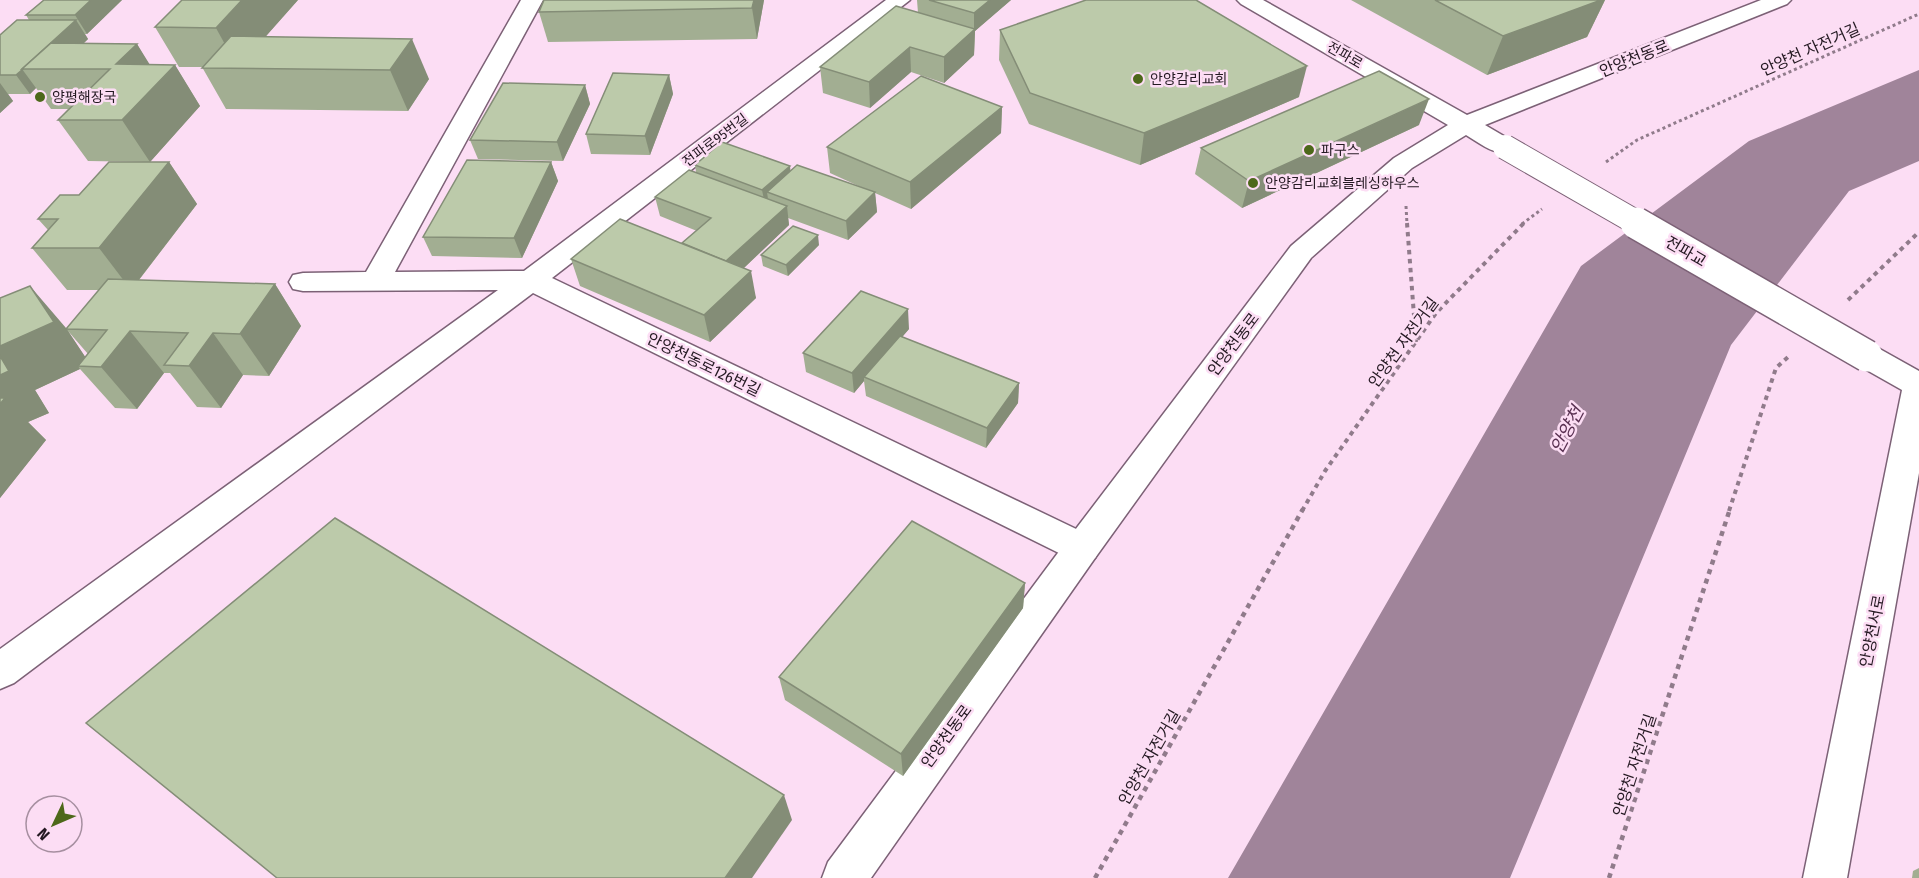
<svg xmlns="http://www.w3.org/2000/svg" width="1919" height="878" font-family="'Fira Sans Condensed','Noto Sans KR',sans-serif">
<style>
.water{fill:#a0849a}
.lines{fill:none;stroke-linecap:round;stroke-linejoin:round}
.minor-casing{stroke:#7c6176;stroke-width:3}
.tertiary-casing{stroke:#7c6176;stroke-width:3}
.path-far2{stroke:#907b8b;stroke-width:3;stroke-dasharray:3 3;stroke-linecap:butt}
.path-far1{stroke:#907b8b;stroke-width:4;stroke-dasharray:4.5 4.5;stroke-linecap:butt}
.path{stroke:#907b8b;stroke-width:4.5;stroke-dasharray:5 5;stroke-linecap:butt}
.minor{fill:#fff;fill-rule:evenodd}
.tertiary{fill:#fff;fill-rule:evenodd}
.tertiary-bridge-far1-casing{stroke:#7c6176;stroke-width:26;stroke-linecap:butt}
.tertiary-bridge-casing{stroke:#7c6176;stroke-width:34;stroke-linecap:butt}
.tertiary-bridge-far1{stroke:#fff;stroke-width:24}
.tertiary-bridge{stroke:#fff;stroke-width:31}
.wall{fill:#a2ae92;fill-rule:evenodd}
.shaded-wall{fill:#848d77}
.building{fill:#bccaaa;stroke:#848d77;stroke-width:1.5}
.poi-dot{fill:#4d681a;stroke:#fcddf4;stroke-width:2}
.labels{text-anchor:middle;stroke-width:5;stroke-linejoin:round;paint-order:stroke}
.far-street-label{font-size:14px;fill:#241922;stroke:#fcddf4}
.far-poi-label{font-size:14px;fill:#241922;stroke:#fcddf4;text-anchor:start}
.street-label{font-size:16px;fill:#241922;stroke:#fcddf4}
.water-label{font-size:18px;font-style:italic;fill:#593051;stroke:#fcddf4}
</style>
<rect width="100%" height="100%" fill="#fcddf4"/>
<path class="water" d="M1919,70V161L1849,191L1731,345L1510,878H1228L1581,266L1749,141Z"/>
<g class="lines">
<g class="minor-casing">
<path id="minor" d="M521,0H543L395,272L524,271L886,0H910L552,278L1095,538L1100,548L1095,558L1082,563L1069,558L533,293L14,683L0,689V649L498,290L303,291L293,289L289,282L293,275L303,273L366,272Z"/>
</g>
<g class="tertiary-casing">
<g id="tertiary">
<path d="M1237,0H1263L1467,115L1761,0H1791L1787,4L1485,125L1514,142L1518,147L1514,152C1496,157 1481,144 1466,135L1412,168L1311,258L1095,558L871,878H822L828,862L1069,538L1291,246L1394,158L1448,125L1241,4Z"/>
<path d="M1867,345L1878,348L1919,371V473L1847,878H1803L1902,390L1856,364L1852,356L1856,348Z"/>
</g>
</g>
<g class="path-far2">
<path d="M1606,162L1637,140L1919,14"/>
<path d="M1406,206L1407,224"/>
<path d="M1522,224L1542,209"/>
</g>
<g class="path-far1">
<path d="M1407,223L1416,342"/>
<path d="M1848,300L1919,232"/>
<path d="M1302,511L1325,471L1436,313L1524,223"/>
<path d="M1729,511L1776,368L1788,357"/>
</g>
<g class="path">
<path d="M1095,878L1303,509"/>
<path d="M1609,878L1730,509"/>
</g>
<use href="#minor" class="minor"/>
<use href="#tertiary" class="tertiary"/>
<g class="tertiary-bridge-far1-casing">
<path id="tertiary-bridge-far1" d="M1505,147L1639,224"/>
</g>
<g class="tertiary-bridge-casing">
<path id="tertiary-bridge" d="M1636,223L1867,356"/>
</g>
<use href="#tertiary-bridge-far1" class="tertiary-bridge-far1"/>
<use href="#tertiary-bridge" class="tertiary-bridge"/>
</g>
<g class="wall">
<path d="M44,0H122L87,34H85L88,39L83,44H137L149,65H175L200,106L150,162L88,161L58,120L68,109H51L36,88L30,94H8L13,101L0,113V35L29,20L26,15Z"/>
<path d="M298,0L265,37L429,79L408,111L226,109L202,67H179L155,27Z"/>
<path d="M544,0H764L757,39L548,42L539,12Z"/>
<path d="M917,0H1011L975,31L974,55L944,83L911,72L870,108L823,93L820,67L918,13Z"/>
<path d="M1351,0H1605L1587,37L1487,75Z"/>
<path d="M1000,30L1299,97L1140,165L1029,124L999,60Z"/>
<path d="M669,75L673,94L650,155L591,154L586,134Z"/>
<path d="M585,85L590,104L563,161L478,159L470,140Z"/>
<path d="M1002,107L1001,133L911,209L875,193L877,212L848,240L788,218L789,225L744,268L756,298L710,342L580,286L571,259L682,243L697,231L660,216L655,197L696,172L695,165L790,171L865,189L830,173L827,147Z"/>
<path d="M1419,125L1242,208L1195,174L1201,148Z"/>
<path d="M169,162L197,204L139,280L275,284L301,326L269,376L243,375L221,408L197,407L170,373H164L137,409L115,408L80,369L35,390L49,413L28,422L46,440L0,498V298L66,329L100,290H67L32,248L48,230L38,219L79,195ZM68,331L88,354L85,357Z"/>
<path d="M551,162L558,181L522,258L432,256L423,237Z"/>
<path d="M819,245L788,276L763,266L761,255Z"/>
<path d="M909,329L902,337L1019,383L1018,403L986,448L866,396L864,381L854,393L806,372L803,353Z"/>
<path d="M1025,583L1023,608L903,776L785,700L779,677Z"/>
<path d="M1919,868V878H1912L1913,871Z"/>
</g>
<g class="shaded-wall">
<path d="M91,0H122L87,34L75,15Z"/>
<path d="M242,0H298L238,68L216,28Z"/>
<path d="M754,0H764L757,39L752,8Z"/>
<path d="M990,0H1011L975,31L974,55L944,83V57L974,30V13Z"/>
<path d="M1601,0H1605L1587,37L1487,75L1503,36Z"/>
<path d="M76,20L88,39L56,69H23Z"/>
<path d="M412,39L429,79L408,111L390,70Z"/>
<path d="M137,44L160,81L175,65L200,106L150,162L122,120L116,64Z"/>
<path d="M910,47L911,72L870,108L869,82Z"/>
<path d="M1307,66L1299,97L1140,165L1144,133Z"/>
<path d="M22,69L36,88L30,94L16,75Z"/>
<path d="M669,75L673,94L650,155L645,136Z"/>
<path d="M0,83L13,101L0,113Z"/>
<path d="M585,85L590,104L563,161L557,142Z"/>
<path d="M1429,99L1419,125L1242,208L1249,181Z"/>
<path d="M1002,107L1001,133L911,209L910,182Z"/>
<path d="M169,162L197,204L131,290L99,248Z"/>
<path d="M551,162L558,181L522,258L514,238Z"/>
<path d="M790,166L792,185L767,192L769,206L766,209L762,190Z"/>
<path d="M875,192L877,212L848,240L846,221Z"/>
<path d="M787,206L789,225L728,283L724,263Z"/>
<path d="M818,235L819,245L788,276L786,265Z"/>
<path d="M751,271L756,298L710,342L704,315Z"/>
<path d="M275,284L301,326L269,376L240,334Z"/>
<path d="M30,286L66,328L90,364L78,366L80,369L35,390L49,413L28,422L46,440L0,498V346Z"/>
<path d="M908,309L909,329L867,378L864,377V381L854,393L852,373Z"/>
<path d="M130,331L164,373L137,409L101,367Z"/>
<path d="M213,333L243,375L221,408L189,366Z"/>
<path d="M1019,383L1018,403L986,448L987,428Z"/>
<path d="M1025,583L1023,608L903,776L901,754Z"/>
<path d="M784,795L792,820L752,878H725Z"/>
</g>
<g class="building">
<path d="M44,0H91L75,15H26Z"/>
<path d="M182,0H242L216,28L155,27Z"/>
<path d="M544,0H754L752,8L539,12Z"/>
<path d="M929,0H990L974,13Z"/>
<path d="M1086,0H1196L1307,66L1144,133L1030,93L1000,30Z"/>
<path d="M1435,0H1601L1503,36Z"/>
<path d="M896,6L975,29L944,57L910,47L869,82L820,67Z"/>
<path d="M17,20H76L22,69H23L16,75H0V35Z"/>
<path d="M231,36L412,39L390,70L202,68Z"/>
<path d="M51,43L137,44L116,64L175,65L122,120H58L110,69H22Z"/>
<path d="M1379,71L1429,99L1249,181L1201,148Z"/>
<path d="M613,73L669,75L645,136L586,134Z"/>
<path d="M921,76L1002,107L910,182L827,147Z"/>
<path d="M503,83L585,85L557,142L470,140Z"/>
<path d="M722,142L790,166L762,190L695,165Z"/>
<path d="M467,160L551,162L514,238L423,237Z"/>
<path d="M109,162H169L99,248H32L58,219H38L60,195H79Z"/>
<path d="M797,165L875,192L846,221L767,192Z"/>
<path d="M689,170L787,206L726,261L682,243L711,218L655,197Z"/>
<path d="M620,219L751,271L704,315L571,259Z"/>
<path d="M793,226L818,235L786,265L761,255Z"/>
<path d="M108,279L275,284L240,334L213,333L189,366L164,365L188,333L130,331L101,367L78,366L107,330L66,329Z"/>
<path d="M30,286L54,322L0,346V298Z"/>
<path d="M861,291L908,309L852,373L803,353Z"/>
<path d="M900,336L1019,383L987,428L864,377Z"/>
<path d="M0,356L9,371L0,375Z"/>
<path d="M0,398H5L0,404Z"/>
<path d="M335,518L784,795L725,878H277L86,723Z"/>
<path d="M912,521L1025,583L901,754L779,677Z"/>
</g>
<g class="poi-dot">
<circle cx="1138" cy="79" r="6"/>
<circle cx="40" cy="97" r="6"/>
<circle cx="1309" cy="150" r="6"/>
<circle cx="1253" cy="183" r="6"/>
</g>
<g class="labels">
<g class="far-street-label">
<text transform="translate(1345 55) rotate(30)" y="5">전파로</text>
<text transform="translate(715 140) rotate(-37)" y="5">전파로95번길</text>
</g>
<g class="far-poi-label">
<text x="1150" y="84">안양감리교회</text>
<text x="52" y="102">양평해장국</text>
<text x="1321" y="155">파구스</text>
<text x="1265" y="188">안양감리교회블레싱하우스</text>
</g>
<g class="street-label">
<text transform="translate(1810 49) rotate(-24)" y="6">안양천 자전거길</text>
<text transform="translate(1634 58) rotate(-22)" y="6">안양천동로</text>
<text transform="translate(1686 251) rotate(30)" y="6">전파교</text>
<text transform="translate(1403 342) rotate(-54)" y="6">안양천 자전거길</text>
<text transform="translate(1233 344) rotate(-53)" y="6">안양천동로</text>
<text transform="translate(704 364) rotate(26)" y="6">안양천동로126번길</text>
<text transform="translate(1872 631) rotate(-79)" y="6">안양천서로</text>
<text transform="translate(946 736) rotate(-54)" y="6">안양천동로</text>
<text transform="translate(1149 757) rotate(-60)" y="6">안양천 자전거길</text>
<text transform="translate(1634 765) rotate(-72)" y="6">안양천 자전거길</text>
</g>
<g class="water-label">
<text transform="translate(1567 430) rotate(-62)" y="6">안양천</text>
</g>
</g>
<g transform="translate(54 824) rotate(226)"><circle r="28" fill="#fcddf4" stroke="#a68fa0" stroke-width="1.5"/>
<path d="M0-4.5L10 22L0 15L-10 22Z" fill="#4d681a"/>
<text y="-9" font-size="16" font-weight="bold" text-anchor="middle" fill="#241922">N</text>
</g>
</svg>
